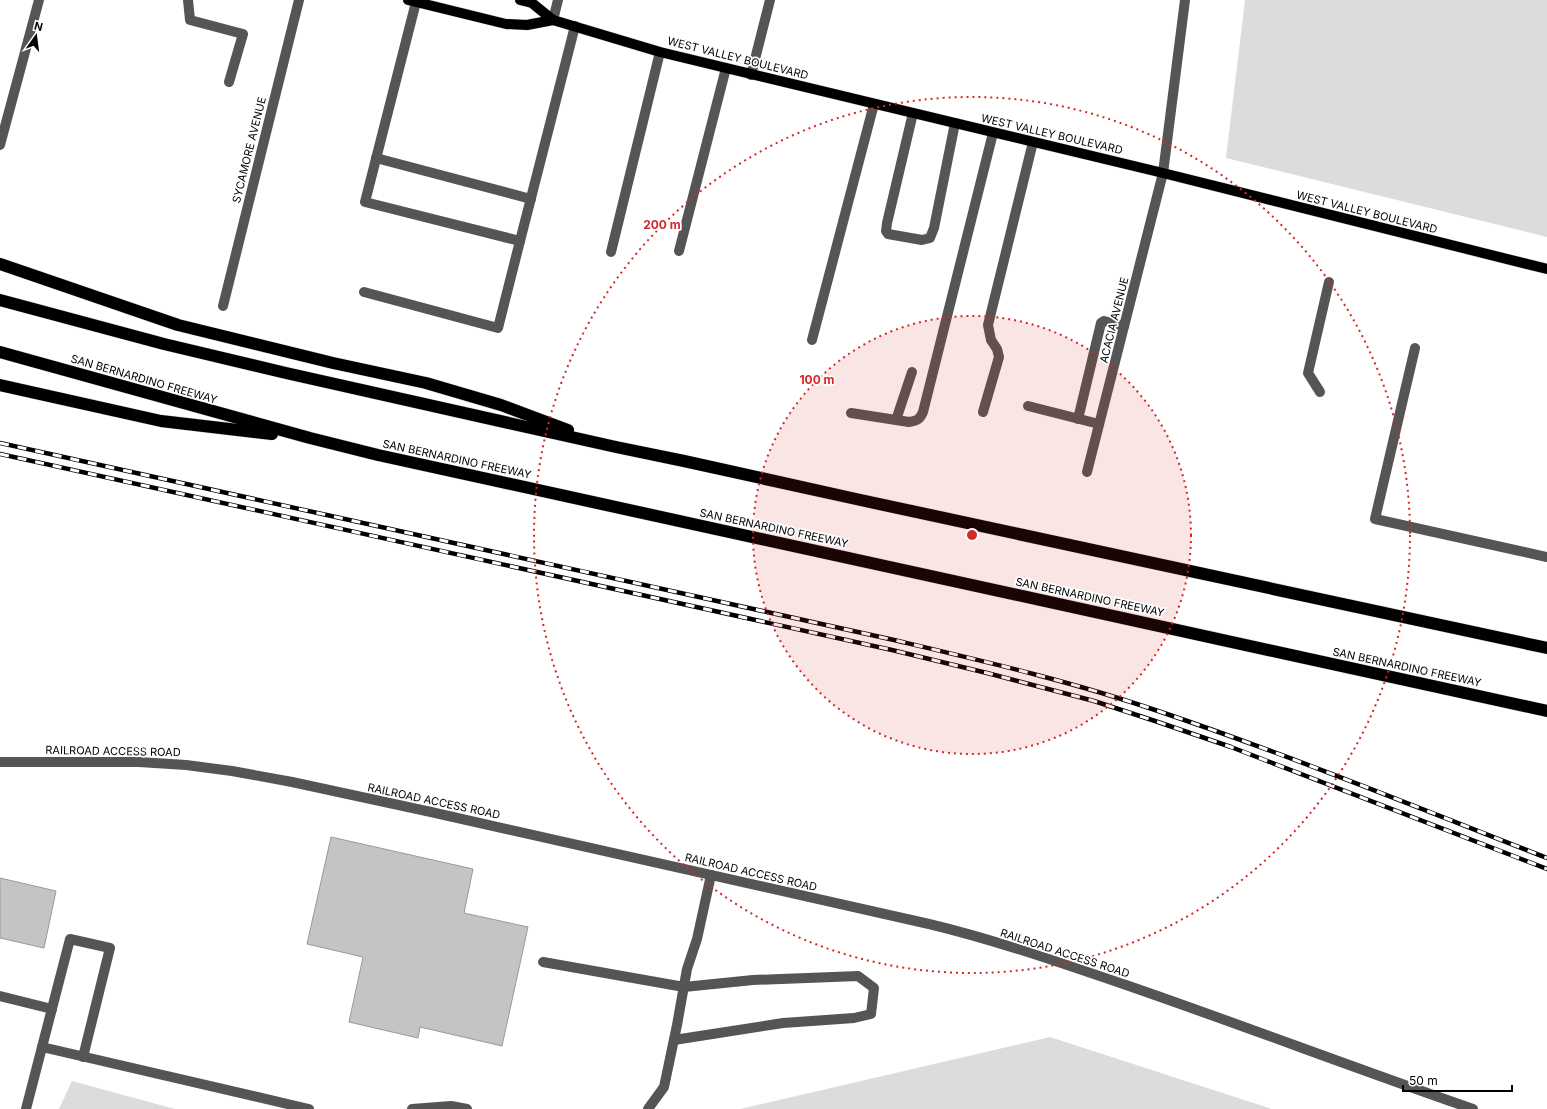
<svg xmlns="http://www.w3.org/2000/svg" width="1547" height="1109" font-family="Inter,sans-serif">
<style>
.green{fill:#dcdcdc}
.building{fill:#c4c4c4;stroke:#999}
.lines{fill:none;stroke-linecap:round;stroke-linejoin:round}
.major-casing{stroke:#dbdbdb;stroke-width:11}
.highway-casing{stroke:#dbdbdb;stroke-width:13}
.minor{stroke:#555;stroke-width:10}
.major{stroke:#000;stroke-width:10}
.highway{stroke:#000;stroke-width:12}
.rail-casing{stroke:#000;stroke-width:4.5}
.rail{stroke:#fff;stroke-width:3;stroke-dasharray:9;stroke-linecap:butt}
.ring{fill:none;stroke:#d62828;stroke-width:2;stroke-dasharray:2 4}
.labels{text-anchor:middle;stroke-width:3.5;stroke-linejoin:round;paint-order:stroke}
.street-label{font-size:11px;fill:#000;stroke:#fff}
.centre{fill:#d62828;stroke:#fff;stroke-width:2}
.ring-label{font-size:12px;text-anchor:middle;font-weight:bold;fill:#d62828;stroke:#fff;stroke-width:3.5;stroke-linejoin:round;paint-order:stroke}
</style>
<rect width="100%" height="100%" fill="#fff"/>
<g class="green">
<path d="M1245,0H1547V237L1226,158Z"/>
<path d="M1050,1037L1272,1109H740Z"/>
<path d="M72,1081L175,1109H59Z"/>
</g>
<g class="building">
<path d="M331,837L473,869L464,913L528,927L502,1046L420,1027L418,1038L349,1022L363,957L307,944Z"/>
<path d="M0,878L56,891L44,948L0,938Z"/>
</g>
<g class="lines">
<g class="major-casing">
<g id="major">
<path d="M408,0L506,24L527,25L553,20"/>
<path d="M520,0L532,3L553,20L660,52L1163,173L1547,269"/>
</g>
</g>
<g class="highway-casing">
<g id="highway">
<path d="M0,264L178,325L333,363L426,383L501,405L568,430"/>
<path d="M0,300L164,344L286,373L616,447L684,461L856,499L1547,648"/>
<path d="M0,352L310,438L378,455L1547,711"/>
<path d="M0,385L161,421L272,434"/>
</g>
</g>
<g class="minor">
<path d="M188,0L190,20L243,34L229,82"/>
<path d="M416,2L365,202L520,241L575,26"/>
<path d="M553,20L558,0"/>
<path d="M751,75L770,0"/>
<path d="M913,113L887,223L886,231L888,234L922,240L930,238L934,228L955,123"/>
<path d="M0,145L39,0"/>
<path d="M376,158L531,199"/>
<path d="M679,251L726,68"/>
<path d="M611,252L660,52"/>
<path d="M364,292L498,328L520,241"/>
<path d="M223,306L299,0"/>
<path d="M812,340L874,104"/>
<path d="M1415,348L1375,519L1547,557"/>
<path d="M1320,392L1308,373L1329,282"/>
<path d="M1028,406L1099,424"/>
<path d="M983,412L999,357L997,349L991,340L988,325L1033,142"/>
<path d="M851,413L909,422C917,421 920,419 923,412L993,133"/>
<path d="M1078,419L1101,323L1104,321L1124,326"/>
<path d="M896,420L912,372"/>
<path d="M1087,472L1163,173L1185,0"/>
<path d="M0,762H139L186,765L232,771L292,782L431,812L929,924C996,940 1061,963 1126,985C1242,1025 1357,1069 1473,1109"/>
<path d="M543,962L684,987L753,980L858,976L874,988L871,1014L854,1018L783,1023L674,1040"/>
<path d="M0,996L52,1009"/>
<path d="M42,1047L309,1109"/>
<path d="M26,1109L70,939L110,948L83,1057"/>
<path d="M412,1109L451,1106L467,1109"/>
<path d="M648,1109L664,1087L677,1025L687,969L697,939L711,875"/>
</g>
<use href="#major" class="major"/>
<use href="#highway" class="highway"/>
<g class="rail-casing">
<g id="rail">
<path d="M0,443L894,640C983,661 1074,682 1161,712C1291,756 1419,808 1547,858"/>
<path d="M0,454L892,650L987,673L1094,701L1155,721L1231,747L1547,869"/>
</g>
</g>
<use href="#rail" class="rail"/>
</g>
<circle cx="972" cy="535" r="219" fill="#d62828" fill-opacity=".12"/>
<g class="ring">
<circle cx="972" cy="535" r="219"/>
<circle cx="972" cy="535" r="438"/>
</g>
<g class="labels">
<g class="street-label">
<text transform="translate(738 58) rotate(14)" y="4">WEST VALLEY BOULEVARD</text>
<text transform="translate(1052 134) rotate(13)" y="4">WEST VALLEY BOULEVARD</text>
<text transform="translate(249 150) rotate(-76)" y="4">SYCAMORE AVENUE</text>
<text transform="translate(1367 212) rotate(14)" y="4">WEST VALLEY BOULEVARD</text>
<text transform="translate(1114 320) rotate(-76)" y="4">ACACIA AVENUE</text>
<text transform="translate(144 379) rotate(16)" y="4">SAN BERNARDINO FREEWAY</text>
<text transform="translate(457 459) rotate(12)" y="4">SAN BERNARDINO FREEWAY</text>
<text transform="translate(774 528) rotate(12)" y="4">SAN BERNARDINO FREEWAY</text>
<text transform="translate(1090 597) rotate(12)" y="4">SAN BERNARDINO FREEWAY</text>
<text transform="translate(1407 667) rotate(12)" y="4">SAN BERNARDINO FREEWAY</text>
<text transform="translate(113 751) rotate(1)" y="4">RAILROAD ACCESS ROAD</text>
<text transform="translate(434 801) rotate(12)" y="4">RAILROAD ACCESS ROAD</text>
<text transform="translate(751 872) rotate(13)" y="4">RAILROAD ACCESS ROAD</text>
<text transform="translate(1065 953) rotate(18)" y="4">RAILROAD ACCESS ROAD</text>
</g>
</g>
<circle cx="972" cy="535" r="6" class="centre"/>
<g class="ring-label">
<text x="662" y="229">200 m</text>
<text x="817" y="384">100 m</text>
</g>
<g transform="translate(36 36) rotate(14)" stroke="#ffffff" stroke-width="3" paint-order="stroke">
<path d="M0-3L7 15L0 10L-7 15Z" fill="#000000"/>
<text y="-6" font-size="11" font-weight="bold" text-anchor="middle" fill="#000000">N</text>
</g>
<path d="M1403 1085v6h109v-6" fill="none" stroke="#000000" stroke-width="2"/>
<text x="1409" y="1085" font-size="12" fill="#000000" stroke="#ffffff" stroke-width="3" paint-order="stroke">50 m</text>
</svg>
